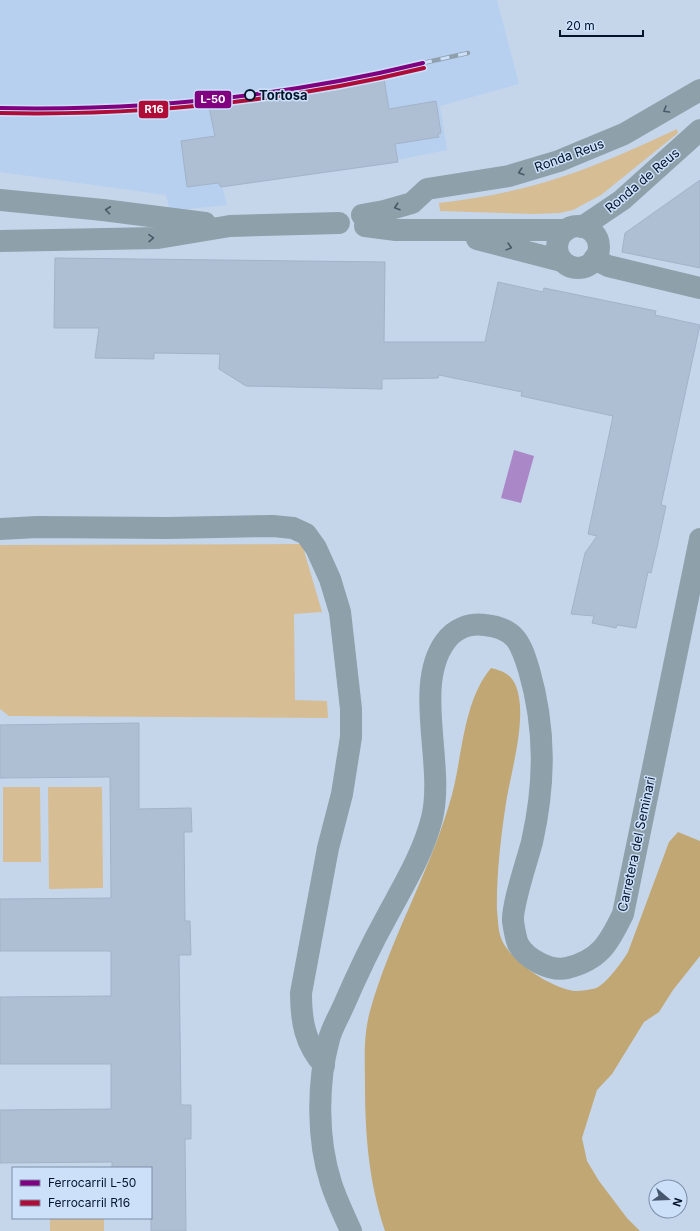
<svg xmlns="http://www.w3.org/2000/svg" width="700" height="1231" font-family="Inter,sans-serif">
<style>
.built{fill:#b7d0f0}
.green{fill:#d6bd94}
.forest{fill:#c1a773}
.water{fill:#aa87c7}
.building{fill:#aebfd4;stroke:#a2b3c8}
.lines{fill:none;stroke-linecap:round;stroke-linejoin:round}
.minor{stroke:#8ea0a9;stroke-width:22}
.rail-casing{stroke:#90a0ac;stroke-width:4.5}
.rail{stroke:#cce0fa;stroke-width:3;stroke-dasharray:9;stroke-linecap:butt}
.rail-1-casing{stroke:#cce0fa;stroke-width:7}
.rail-2-casing{stroke:#cce0fa;stroke-width:7}
.rail-1{stroke:#800080;stroke-width:4}
.rail-2{stroke:#af0d38;stroke-width:4}
.oneway{stroke:#485a6a}
.stop-dot{fill:#cce0fa;stroke:#03142b;stroke-width:2}
.labels{text-anchor:middle;stroke-width:3;stroke-linejoin:round;paint-order:stroke}
.stop-label{font-size:13px;font-weight:bold;fill:#03142b;stroke:#cce0fa;text-anchor:start}
.street-label{font-size:13px;fill:#03142b;stroke:#cce0fa}
.line-badge{stroke:#cce0fa;stroke-width:1.5}
.badge-label{font-size:11px;text-anchor:middle;font-weight:bold;fill:#fff}
</style>
<rect width="100%" height="100%" fill="#c5d6eb"/>
<path class="built" d="M0,0H497L519,84L440,106L447,150L397,160L395,163L222,186L227,205L170,211L166,195L0,172Z"/>
<g class="green">
<path d="M677,129L678,133L601,195L573,210L560,213L535,214L440,211L439,203C479,198 519,191 558,178C599,165 638,147 677,129Z"/>
<path d="M302,544L322,612L294,614L295,700L327,701L328,718L9,716L0,709V545Z"/>
<path d="M3,787H40L41,862H3Z"/>
<path d="M48,787H102L103,888L49,889Z"/>
<rect x="50" y="1218" width="54" height="13"/>
</g>
<path class="forest" d="M491,668C503,671 511,674 516,686C528,717 511,771 506,803C501,835 496,879 497,911C498,919 498,928 500,935C506,959 552,989 575,991C581,991 590,990 596,988C605,985 623,961 628,952L669,842L678,832L700,841V956L673,990L659,1012L644,1022L612,1074L597,1090L582,1138L587,1161L599,1181L627,1218L640,1231H385C369,1183 365,1135 365,1085C365,1059 363,1037 370,1011C390,940 428,875 449,805C463,762 461,704 491,668Z"/>
<path class="water" d="M514,450L534,456L521,503L501,498Z"/>
<g class="building">
<path d="M384,78L389,109L436,101L441,133L438,134L439,137L395,144L398,162L221,187L218,183L187,187L181,141L215,136L208,103Z"/>
<path d="M700,180V268L622,252L625,233Z"/>
<path d="M55,258L385,262L384,342H485L498,282L543,292L544,288L656,311L655,315L700,325L661,505L666,506L658,543L651,573L648,572L636,628L617,625L616,628L592,623L594,616L571,614L585,553L597,536L588,534L613,416L521,396L522,392L439,375L438,378L382,379V389L246,386L219,369L220,354L154,353V359L95,358L99,328H54Z"/>
<path d="M139,723V809L191,808L192,832H184L185,921H190L191,955H179L181,1105H191V1139H185L186,1231H151V1168H112V1162L0,1163V1110L111,1109V1064H0V997L111,996V951H0V899L111,898L110,777L0,778V725Z"/>
</g>
<g class="lines">
<g class="minor">
<path d="M0,200L103,210L205,223"/>
<path d="M362,215L384,211L412,203L427,189L509,176L559,161L624,134L700,90"/>
<path d="M365,226L396,230H566"/>
<circle cx="578" cy="247" r="21"/>
<path d="M582,227L622,200L700,130"/>
<path d="M477,239L562,261"/>
<path d="M0,241L158,238L230,226L339,223"/>
<path d="M594,259L608,266L700,288"/>
<path d="M0,529L37,527L167,528L273,526L293,528L306,534L316,548L330,579L340,612L351,709V737L342,794L328,848L301,993C301,1021 305,1044 324,1065"/>
<path d="M351,1231C344,1215 336,1199 331,1183C317,1140 317,1083 329,1039C332,1028 338,1018 343,1007C356,977 370,947 386,918C403,886 423,854 432,818C445,765 413,686 445,642C454,629 469,623 485,625C516,628 521,644 529,670C546,729 545,784 532,842C527,861 512,905 513,921C514,928 516,939 518,944C526,959 551,972 567,968C600,960 609,943 623,914L700,539"/>
</g>
<g class="rail-casing">
<path id="rail" d="M423,63L468,53"/>
</g>
<use href="#rail" class="rail"/>
<g class="rail-1-casing">
<path id="rail-1" d="M0,108C144,111 283,97 423,63"/>
</g>
<g class="rail-2-casing">
<path id="rail-2" d="M0,113C144,116 284,102 424,68"/>
</g>
<use href="#rail-1" class="rail-1"/>
<use href="#rail-2" class="rail-2"/>
</g>
<defs><path id="oneway-chevron" d="M-2-3.5L2.5 0L-2 3.5" fill="none" stroke-width="1.6" stroke-linecap="round" stroke-linejoin="round"/></defs>
<g class="oneway">
<use href="#oneway-chevron" transform="translate(666 110) rotate(150)"/>
<use href="#oneway-chevron" transform="translate(521 172) rotate(163)"/>
<use href="#oneway-chevron" transform="translate(397 207) rotate(162)"/>
<use href="#oneway-chevron" transform="translate(108 210) rotate(-173)"/>
<use href="#oneway-chevron" transform="translate(151 238) rotate(-1)"/>
<use href="#oneway-chevron" transform="translate(509 247) rotate(15)"/>
</g>
<circle class="stop-dot" cx="250" cy="95" r="5"/>
<g class="labels">
<g class="stop-label">
<text x="259" y="100">Tortosa</text>
</g>
<g class="street-label">
<text transform="translate(569 155) rotate(-20)" y="5">Ronda Reus</text>
<text transform="translate(642 180) rotate(-40)" y="5">Ronda de Reus</text>
<text transform="translate(636 844) rotate(-78)" y="5">Carretera del Seminari</text>
</g>
</g>
<g class="line-badge">
<rect x="194" y="90" width="38" height="19" rx="4" fill="#800080"/>
<rect x="138" y="100" width="31" height="19" rx="4" fill="#af0d38"/>
</g>
<g class="badge-label">
<text x="213" y="103">L-50</text>
<text x="154" y="113">R16</text>
</g>
<rect x="12" y="1167" width="140" height="52" fill="#cce0fa" stroke="#7c8ea7"/>
<rect x="20" y="1180" width="20" height="6" fill="#800080" stroke="#7c8ea7"/>
<text x="48" y="1187" font-size="12" fill="#03142b">Ferrocarril L-50</text>
<rect x="20" y="1200" width="20" height="6" fill="#af0d38" stroke="#7c8ea7"/>
<text x="48" y="1207" font-size="12" fill="#03142b">Ferrocarril R16</text>
<g transform="translate(668 1199) rotate(109)"><circle r="19" fill="#cce0fa" stroke="#7c8ea7"/>
<path d="M0-3L7 15L0 10L-7 15Z" fill="#47586e"/>
<text y="-6" font-size="11" font-weight="bold" text-anchor="middle" fill="#03142b">N</text>
</g>
<path d="M560 30v6h83v-6" fill="none" stroke="#03142b" stroke-width="2"/>
<text x="566" y="30" font-size="12" fill="#03142b" stroke="#cce0fa" stroke-width="3" paint-order="stroke">20 m</text>
</svg>
